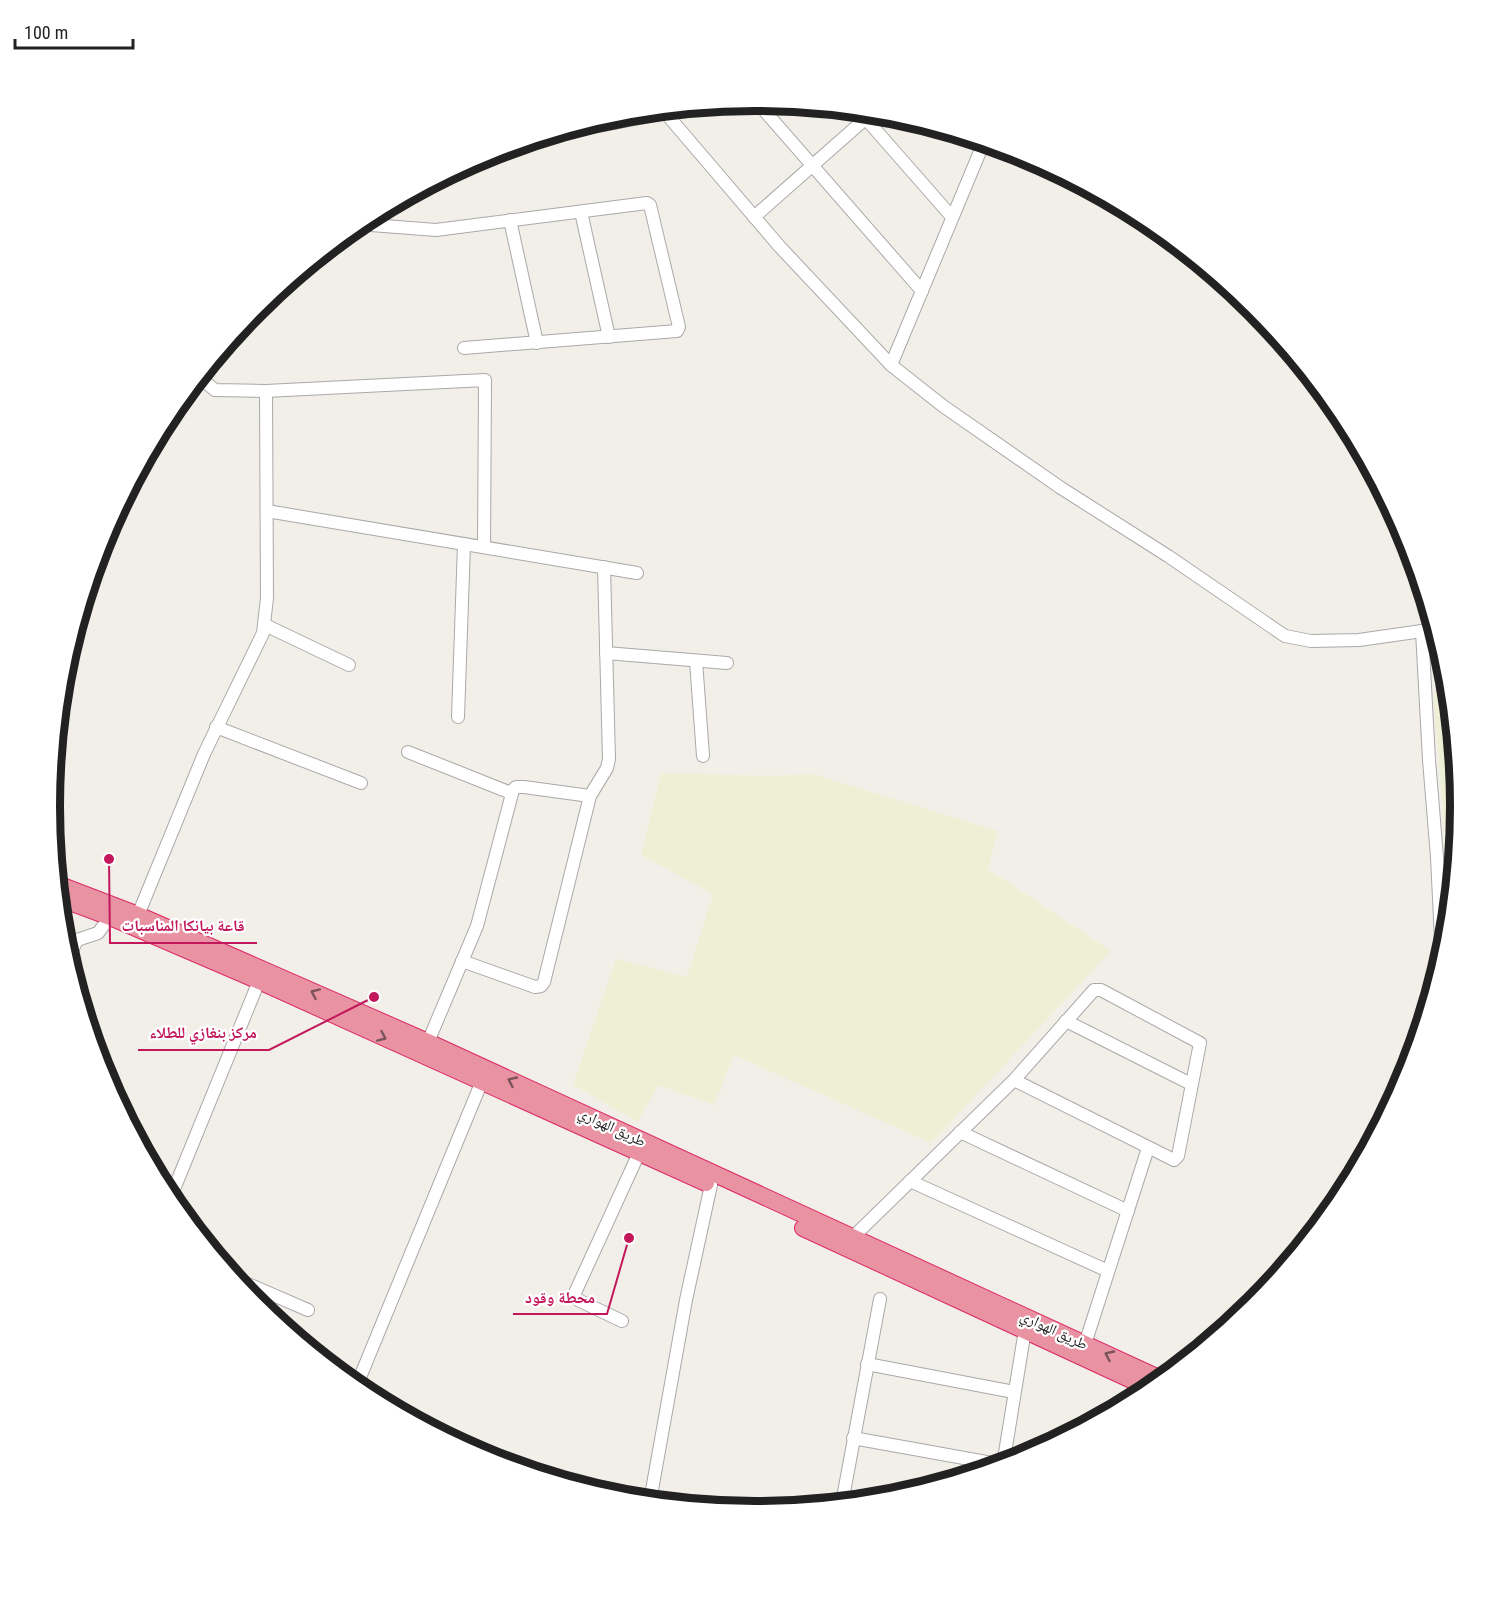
<svg xmlns="http://www.w3.org/2000/svg" width="1510" height="1612" font-family="'Roboto Condensed','Noto Naskh Arabic',sans-serif">
<style>
.farmland{fill:#eef0d5}
.lines{fill:none;stroke-linecap:round;stroke-linejoin:round}
.minor-casing{stroke:#a9a9a9;stroke-width:14}
.highway-casing{stroke:#dc2a67;stroke-width:18}
.minor{stroke:#fff;stroke-width:12}
.highway{stroke:#e892a2;stroke-width:16}
.oneway{stroke:#7b545c}
.labels{text-anchor:middle;stroke-width:4.5;stroke-linejoin:round;paint-order:stroke}
.street-label{font-size:15px;fill:#222;stroke:#fff}
.rim{fill:none;stroke:#222;stroke-width:8}
.leader{fill:none;stroke:#c2185b;stroke-width:2}
.callout-dot{fill:#c2185b;stroke:#fff;stroke-width:2}
.callout-label{font-size:16px;text-anchor:middle;font-weight:bold;fill:#c2185b;stroke:#fff;stroke-width:4.5;stroke-linejoin:round;paint-order:stroke}
</style>
<rect width="100%" height="100%" fill="#f2efe9"/>
<g class="farmland">
<path d="M1433,694H1449L1460,806L1453,879H1449Z"/>
<path d="M661,773L770,776L813,774L998,831L988,869L1111,951L931,1143L734,1055L714,1105L658,1085L638,1122L573,1085L616,959L687,977L713,894L641,855Z"/>
</g>
<g class="lines">
<g class="minor-casing">
<g id="minor">
<path d="M756,101L922,291"/>
<path d="M663,110L780,247L891,365L943,406L1061,488L1168,556L1285,636L1311,641L1359,640L1422,631L1434,627"/>
<path d="M859,111L952,217"/>
<path d="M546,136L650,116"/>
<path d="M581,212L609,337"/>
<path d="M754,217L873,112"/>
<path d="M510,220L537,343"/>
<path d="M358,224L436,230L647,203L650,205L679,327L677,331L464,348"/>
<path d="M891,365L984,142"/>
<path d="M202,373L205,382L215,390L266,391L485,380L484,547"/>
<path d="M267,511L637,573"/>
<path d="M265,625L349,665"/>
<path d="M1422,631L1429,760L1437,857L1442,961"/>
<path d="M606,653L727,663"/>
<path d="M696,661L703,756"/>
<path d="M458,717L464,544"/>
<path d="M216,727L361,783"/>
<path d="M408,752L511,793"/>
<path d="M138,915L204,754L263,633L267,598L266,391"/>
<path d="M68,959L77,940L98,933L110,917"/>
<path d="M462,961L535,987L541,986L544,982L590,796"/>
<path d="M1066,1021L1191,1084"/>
<path d="M428,1042L477,926L513,790L516,787H524L590,796L607,768L609,759L604,567"/>
<path d="M960,1132L1128,1211"/>
<path d="M910,1181L1108,1271"/>
<path d="M170,1199L259,981"/>
<path d="M852,1238L1014,1080L1094,990H1101L1200,1043L1178,1156L1174,1160L1014,1080"/>
<path d="M234,1278L308,1310"/>
<path d="M622,1321L578,1300L574,1295L639,1153"/>
<path d="M1085,1344L1148,1148"/>
<path d="M867,1364L1014,1392"/>
<path d="M356,1387L482,1081"/>
<path d="M853,1438L1003,1465"/>
<path d="M1003,1465L1025,1330"/>
<path d="M650,1501L686,1300L711,1185"/>
<path d="M842,1503L880,1299"/>
</g>
</g>
<g class="highway-casing">
<g id="highway">
<path d="M57,884L138,915L428,1042L1163,1380"/>
<path d="M59,898L110,917L259,981L706,1183"/>
<path d="M803,1228L1151,1389"/>
</g>
</g>
<use href="#minor" class="minor"/>
<use href="#highway" class="highway"/>
</g>
<defs><path id="oneway-chevron" d="M-2-3.5L2.5 0L-2 3.5" fill="none" stroke-width="1.6" stroke-linecap="round" stroke-linejoin="round" transform="scale(1.5)"/></defs>
<g class="oneway">
<use href="#oneway-chevron" transform="translate(315 993) rotate(-156)"/>
<use href="#oneway-chevron" transform="translate(382 1037) rotate(24)"/>
<use href="#oneway-chevron" transform="translate(512 1081) rotate(-155)"/>
<use href="#oneway-chevron" transform="translate(1109 1355) rotate(-155)"/>
</g>
<g class="labels">
<g class="street-label">
<text transform="translate(612 1127) rotate(25)" y="5">طريق الهواري</text>
<text transform="translate(1054 1330) rotate(25)" y="5">طريق الهواري</text>
</g>
</g>
<path d="M0 0H1510V1612H0ZM60 806a695 695 0 1 1 1390 0a695 695 0 1 1-1390 0Z" fill="#fff" fill-rule="evenodd"/>
<path class="rim" d="M60 806a695 695 0 1 1 1390 0a695 695 0 1 1-1390 0Z"/>
<path class="leader" d="M109 859L110 943H257M374 997L269 1050H138M629 1238L607 1314H513"/>
<g class="callout-dot">
<circle cx="109" cy="859" r="6"/>
<circle cx="374" cy="997" r="6"/>
<circle cx="629" cy="1238" r="6"/>
</g>
<g class="callout-label">
<text x="183" y="931">قاعة بيانكا المناسبات</text>
<text x="203" y="1038">مركز بنغازي للطلاء</text>
<text x="560" y="1303">محطة وقود</text>
</g>
<path d="M15 39v9h118v-9" fill="none" stroke="#222222" stroke-width="3"/>
<text x="24" y="39" font-size="18" fill="#222222" stroke="#ffffff" stroke-width="4.5" paint-order="stroke">100 m</text>
</svg>
